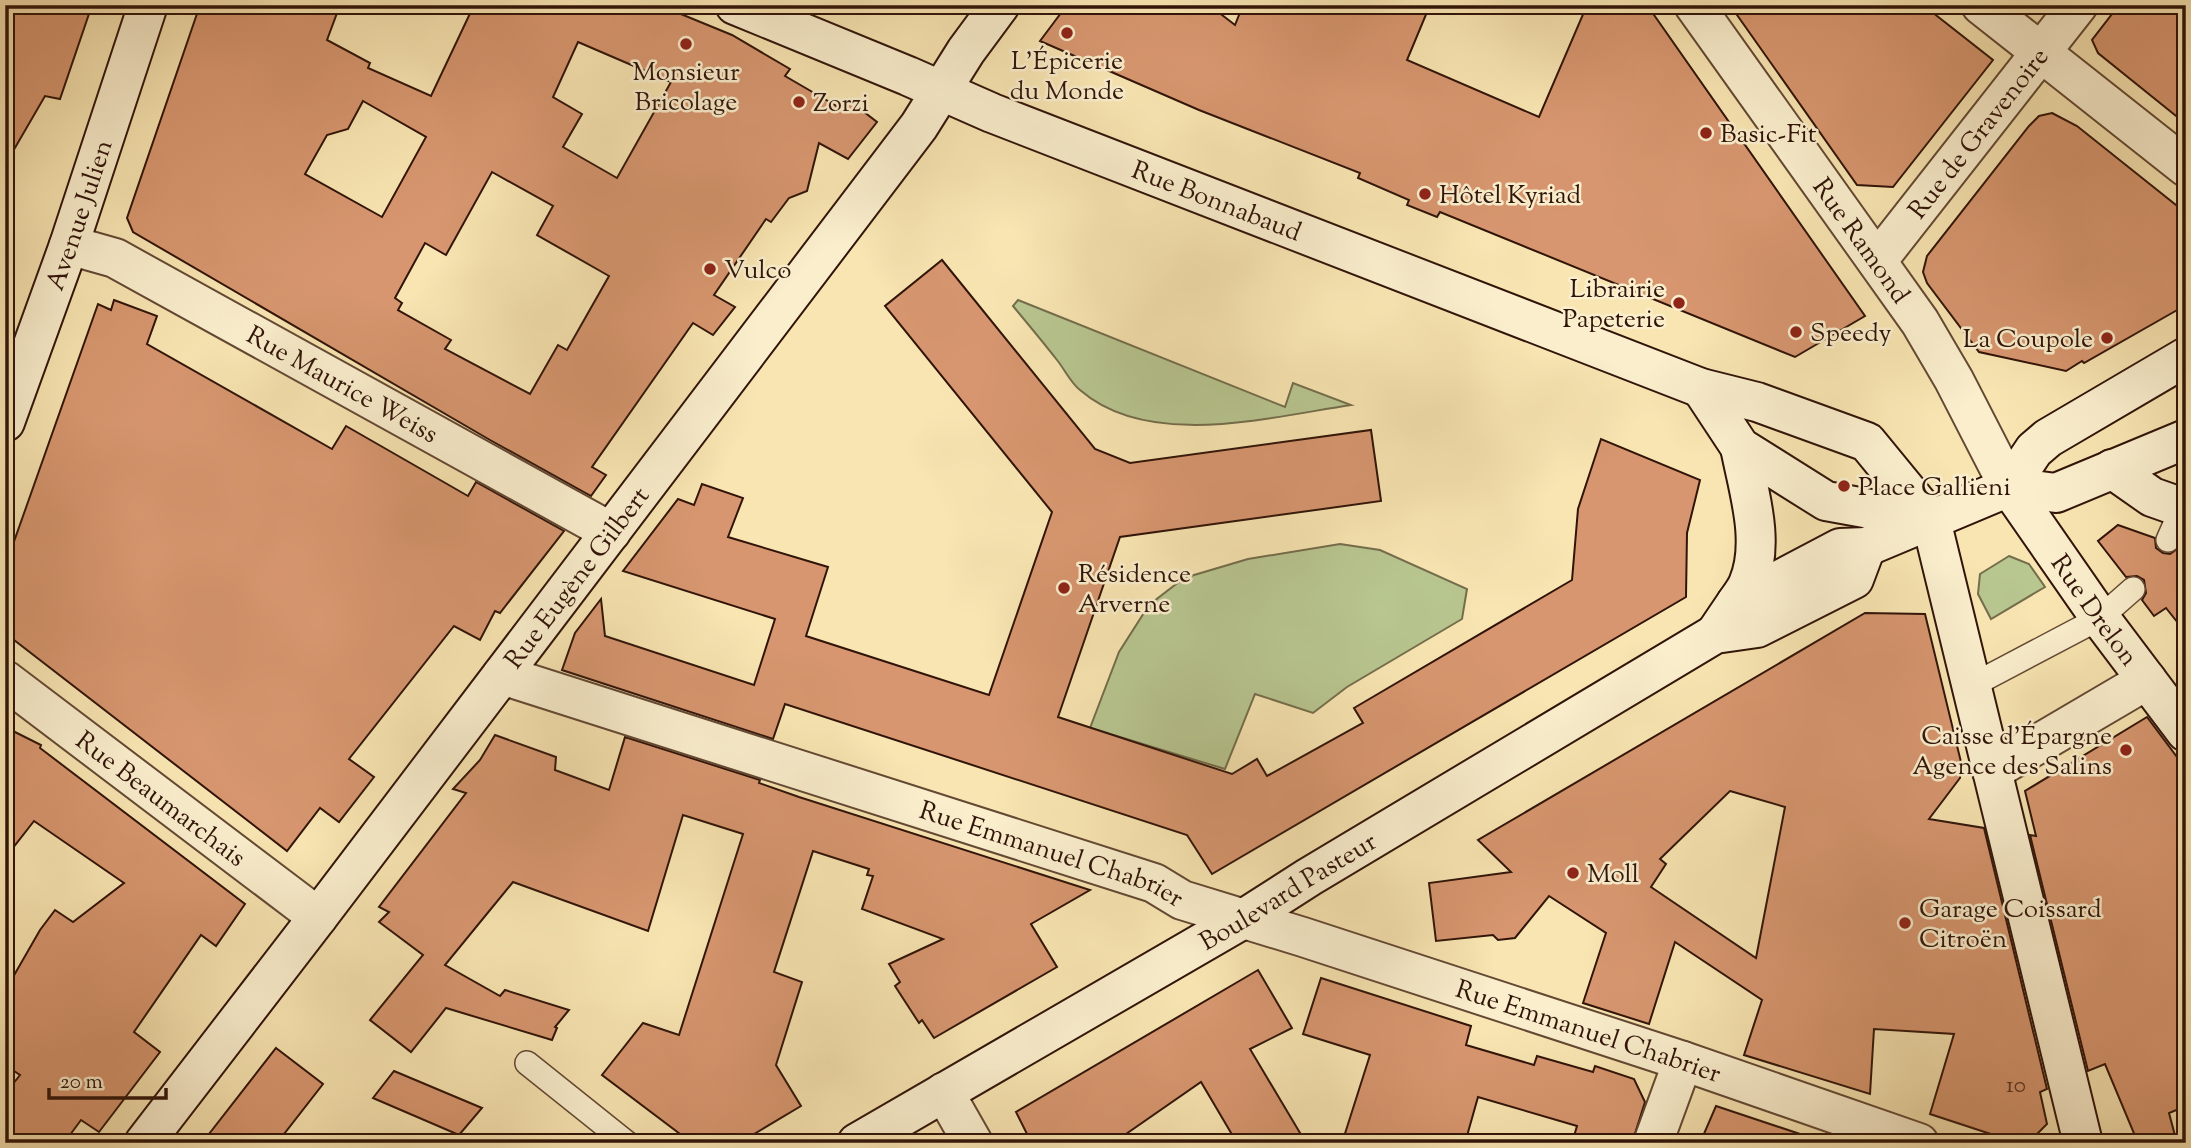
<svg xmlns="http://www.w3.org/2000/svg" width="2191" height="1148" font-family="'Sorts Mill Goudy',serif">
<style>
.green{fill:#b8c690;stroke:#746d4c;stroke-width:2}
.building{fill:#d7966f;stroke:#311409;stroke-width:2;fill-rule:evenodd}
.lines{fill:none;stroke-linecap:round;stroke-linejoin:round}
.lane-casing{stroke:#634833;stroke-width:26}
.street-casing{stroke:#634833;stroke-width:42}
.secondary-casing{stroke:#311409;stroke-width:42}
.lane{stroke:#faeecd;stroke-width:23}
.street{stroke:#faeecd;stroke-width:38}
.secondary{stroke:#faeecd;stroke-width:38}
.poi-dot{fill:#8f2418;stroke:#faeecd;stroke-width:2.5}
.labels{text-anchor:middle;stroke-width:5;stroke-linejoin:round;paint-order:stroke}
.number-label{font-size:23px;fill:#5a3422}
.poi-label{font-size:26px;fill:#311409;stroke:#faeecd;text-anchor:start}
.street-label{font-size:26px;fill:#311409;stroke:#faeecd}
</style>
<rect width="100%" height="100%" fill="#f8e5b2"/>
<filter id="stains"><feTurbulence type="fractalNoise" baseFrequency=".00286" numOctaves="4"/><feColorMatrix values="0 0 0 0 .2 0 0 0 0 .09 0 0 0 0 .02 0 0 0 .5 -.17"/></filter>
<radialGradient id="worn" r=".72"><stop offset=".6" stop-color="#630" stop-opacity="0"/><stop offset="1" stop-color="#630" stop-opacity=".3"/></radialGradient>
<g class="green">
<path d="M1018,300L1285,407L1293,383L1351,405C1270,417 1149,450 1080,390C1071,383 1065,370 1057,360C1043,342 1028,324 1013,306Z"/>
<path d="M1340,544L1380,550L1467,589L1462,619L1347,687L1313,713L1255,694L1225,769L1090,728L1119,652L1149,605L1184,578L1248,559Z"/>
<path d="M2009,556L2029,564L2045,587L1991,619L1978,594L1980,574Z"/>
</g>
<g class="building">
<path d="M5,5H92L60,99L45,96L5,165Z"/>
<path d="M200,5H340L327,40L370,63L368,68L431,96L474,5H659L732,35L790,69L785,76L840,108L847,99L877,122L848,159L819,143L807,191L789,198L771,222L766,219L714,295L735,307L713,335L693,323L592,467L606,475L591,496L490,440L133,232L127,218ZM578,42L671,82L617,178L563,147L582,114L553,97ZM363,101L426,137L382,217L305,174L327,135L348,129ZM492,172L553,206L537,235L609,276L567,350L558,345L530,394L445,349L451,340L398,310L402,303L395,298L425,243L446,255Z"/>
<path d="M1067,5H1209L1235,25L1243,5H1430L1407,60L1539,117L1587,5H1647L1865,316L1795,357L1440,212L1437,217L1407,205L1409,200L1358,178L1360,173L1199,110L1040,41Z"/>
<path d="M1730,5H1923L1993,60L1893,187L1857,185Z"/>
<path d="M2119,5H2186V124L2098,53L2092,40Z"/>
<path d="M2052,113L2077,126L2186,213V305L2084,363L2082,361L2066,371L1979,352L1927,283L1923,272L1927,256L2029,126L2039,116Z"/>
<path d="M942,260L1095,449L1130,463L1371,430L1381,501L1120,537L1058,717L1232,774L1257,759L1267,776L1363,723L1354,708L1572,580L1578,509L1601,439L1700,480L1687,533L1686,597L1212,874L1187,835L785,704L773,739L562,670L575,633L601,599L605,636L754,685L775,619L623,571L678,499L694,505L702,484L743,498L728,537L828,567L806,636L989,695L1052,512L885,306Z"/>
<path d="M114,300L157,316L147,344L332,449L346,426L468,496L476,482L564,531L500,613L495,611L480,640L454,626L349,759L374,777L339,822L320,808L287,851L5,633V567L98,304L111,310Z"/>
<path d="M2118,525L2155,538L2156,548L2163,553L2170,554L2180,547L2186,549V633L2166,608L2154,616L2142,600L2146,593L2144,580L2137,576L2126,577L2098,541Z"/>
<path d="M1865,613L1925,614L1961,762L1960,778L1929,819L1984,828L2047,1089L2040,1092L2047,1124L2028,1143H2018L1930,1114L1954,1034L1874,1029L1870,1094L1744,1055L1762,1000L1675,942L1649,1024L1583,1003L1606,933L1549,896L1515,938L1498,940L1493,935L1436,941L1429,883L1511,872L1478,840ZM1730,791L1785,807L1756,958L1651,887L1666,864L1660,859Z"/>
<path d="M2147,717L2186,769V1106L2169,1113L2177,1143H2138L2105,1064L2088,1071L2030,835L2036,836L2025,791Z"/>
<path d="M5,727L41,745L40,748L245,904L216,946L201,935L134,1032L160,1052L99,1132L81,1120L64,1143H5V1094L20,1075L5,1065V991L40,930L55,910L73,922L124,883L34,821L5,858Z"/>
<path d="M495,735L556,757L555,770L609,790L625,737L760,780L759,783L799,797L1090,890L1031,924L1057,967L934,1038L922,1020L919,1023L895,986L900,982L889,964L943,939L862,909L873,876L867,875L869,869L813,851L774,972L802,982L776,1065L801,1106L739,1143H692L602,1075L643,1023L679,1035L743,834L683,815L648,931L513,882L445,965L500,996L505,990L569,1010L555,1027L557,1028L552,1040L446,1008L411,1052L370,1020L423,955L379,922L389,912L379,907L466,793L453,789L480,760Z"/>
<path d="M1258,970L1292,1028L1250,1049L1306,1143H1237L1201,1082L1113,1143H1048L1028,1136L1016,1112Z"/>
<path d="M1321,978L1471,1026L1466,1045L1534,1065L1537,1056L1593,1072L1595,1066L1634,1079L1645,1102L1632,1143H1572L1577,1126L1478,1097L1465,1143H1342L1370,1055L1303,1034Z"/>
<path d="M276,1048L323,1084L277,1143H202Z"/>
<path d="M394,1071L482,1108L459,1135L373,1098Z"/>
<path d="M1716,1106L1809,1137L1808,1143H1700Z"/>
</g>
<g class="lines">
<g class="lane-casing">
<g id="lane">
<path d="M2168,540L2182,508"/>
<path d="M1971,686L2100,618L2133,589"/>
<path d="M527,1063L627,1143"/>
</g>
</g>
<g class="street-casing">
<g id="street">
<path id="s1" d="M1694,5L1920,322L1954,380L2009,487"/>
<path d="M1981,5L2186,167"/>
<path id="s2" d="M69,245L115,258L611,532"/>
<path id="s3" d="M1877,261L2078,5"/>
<path id="s4" d="M502,675L1154,883L1182,900L1303,937L1683,1061L1919,1143"/>
<path id="s5" d="M5,680L318,917"/>
<path d="M1992,771L2147,680"/>
<path d="M944,1092L973,1143"/>
<path d="M1653,1143L1683,1061"/>
</g>
</g>
<g class="secondary-casing">
<g id="secondary">
<path id="s6" d="M735,5L908,76L992,113L1701,388L1757,402L1867,442L1931,520L2083,1143"/>
<path d="M1701,388L1740,447L1826,501L1931,520"/>
<path id="s7" d="M5,422L69,245L148,5"/>
<path d="M2112,469L2152,497L2186,509"/>
<path id="s8" d="M2009,487L2100,618L2186,732"/>
<path d="M2009,487L2034,450L2048,438L2186,357"/>
<path d="M1736,603C1740,597 1745,591 1748,584C1766,542 1748,489 1740,447"/>
<path d="M1715,634L1736,603L1840,548L1866,547L2009,487L2056,493L2186,439"/>
<path id="s9" d="M144,1143L318,917L919,126L966,51L1000,5"/>
<path id="s10" d="M857,1143L1245,918L1309,877L1715,634L1757,628L1854,579L1866,547"/>
</g>
</g>
<use href="#lane" class="lane"/>
<use href="#street" class="street"/>
<use href="#secondary" class="secondary"/>
</g>
<g class="poi-dot">
<circle cx="1067" cy="33" r="7"/>
<circle cx="686" cy="44" r="7"/>
<circle cx="799" cy="102" r="7"/>
<circle cx="1706" cy="133" r="7"/>
<circle cx="1425" cy="194" r="7"/>
<circle cx="710" cy="269" r="7"/>
<circle cx="1679" cy="303" r="7"/>
<circle cx="1796" cy="332" r="7"/>
<circle cx="2107" cy="338" r="7"/>
<circle cx="1844" cy="486" r="7"/>
<circle cx="1064" cy="588" r="7"/>
<circle cx="2126" cy="750" r="7"/>
<circle cx="1573" cy="873" r="7"/>
<circle cx="1905" cy="923" r="7"/>
</g>
<g class="labels">
<g class="number-label">
<text x="2016" y="1092">10</text>
</g>
<g class="poi-label">
<text x="1067" y="69" text-anchor="middle">L'Épicerie<tspan x="1067" dy="30">du Monde</tspan></text>
<text x="686" y="80" text-anchor="middle">Monsieur<tspan x="686" dy="30">Bricolage</tspan></text>
<text x="813" y="111">Zorzi</text>
<text x="1720" y="142">Basic-Fit</text>
<text x="1439" y="203">Hôtel Kyriad</text>
<text x="724" y="278">Vulco</text>
<text x="1665" y="297" text-anchor="end">Librairie<tspan x="1665" dy="30">Papeterie</tspan></text>
<text x="1810" y="341">Speedy</text>
<text x="2093" y="347" text-anchor="end">La Coupole</text>
<text x="1858" y="495">Place Gallieni</text>
<text x="1078" y="582">Résidence<tspan x="1078" dy="30">Arverne</tspan></text>
<text x="2112" y="744" text-anchor="end">Caisse d'Épargne<tspan x="2112" dy="30">Agence des Salins</tspan></text>
<text x="1587" y="882">Moll</text>
<text x="1919" y="917">Garage Coissard<tspan x="1919" dy="30">Citroën</tspan></text>
</g>
<g class="street-label">
<text dy="9" stroke="none"><textPath href="#s3" startOffset="163">Rue de Gravenoire</textPath></text>
<text dy="9" stroke="none"><textPath href="#s6" startOffset="520">Rue Bonnabaud</textPath></text>
<text dy="9" stroke="none"><textPath href="#s7" startOffset="220">Avenue Julien</textPath></text>
<text dy="9" stroke="none"><textPath href="#s1" startOffset="289">Rue Ramond</textPath></text>
<text dy="9" stroke="none"><textPath href="#s2" startOffset="308">Rue Maurice Weiss</textPath></text>
<text dy="9" stroke="none"><textPath href="#s9" startOffset="712">Rue Eugène Gilbert</textPath></text>
<text dy="9" stroke="none"><textPath href="#s8" startOffset="150">Rue Drelon</textPath></text>
<text dy="9" stroke="none"><textPath href="#s5" startOffset="196">Rue Beaumarchais</textPath></text>
<text dy="9" stroke="none"><textPath href="#s4" startOffset="578">Rue Emmanuel Chabrier</textPath></text>
<text dy="9" stroke="none"><textPath href="#s10" startOffset="499">Boulevard Pasteur</textPath></text>
<text dy="9" stroke="none"><textPath href="#s4" startOffset="1144">Rue Emmanuel Chabrier</textPath></text>
</g>
</g>
<rect width="2191" height="1148" fill="none" stroke="#f8e5b2" stroke-width="28"/>
<rect x="7" y="7" width="2177" height="1134" fill="none" stroke="#311409" stroke-width="3.5"/>
<rect x="14" y="14" width="2163" height="1120" fill="none" stroke="#311409" stroke-width="2"/>
<path d="M49 1088v10h117v-10" fill="none" stroke="#311409" stroke-width="3.5"/>
<text x="60" y="1088" font-size="21" fill="#311409" stroke="#faeecd" stroke-width="5" paint-order="stroke">20 m</text>
<rect width="100%" height="100%" filter="url(#stains)"/>
<rect width="100%" height="100%" fill="url(#worn)"/>
</svg>
